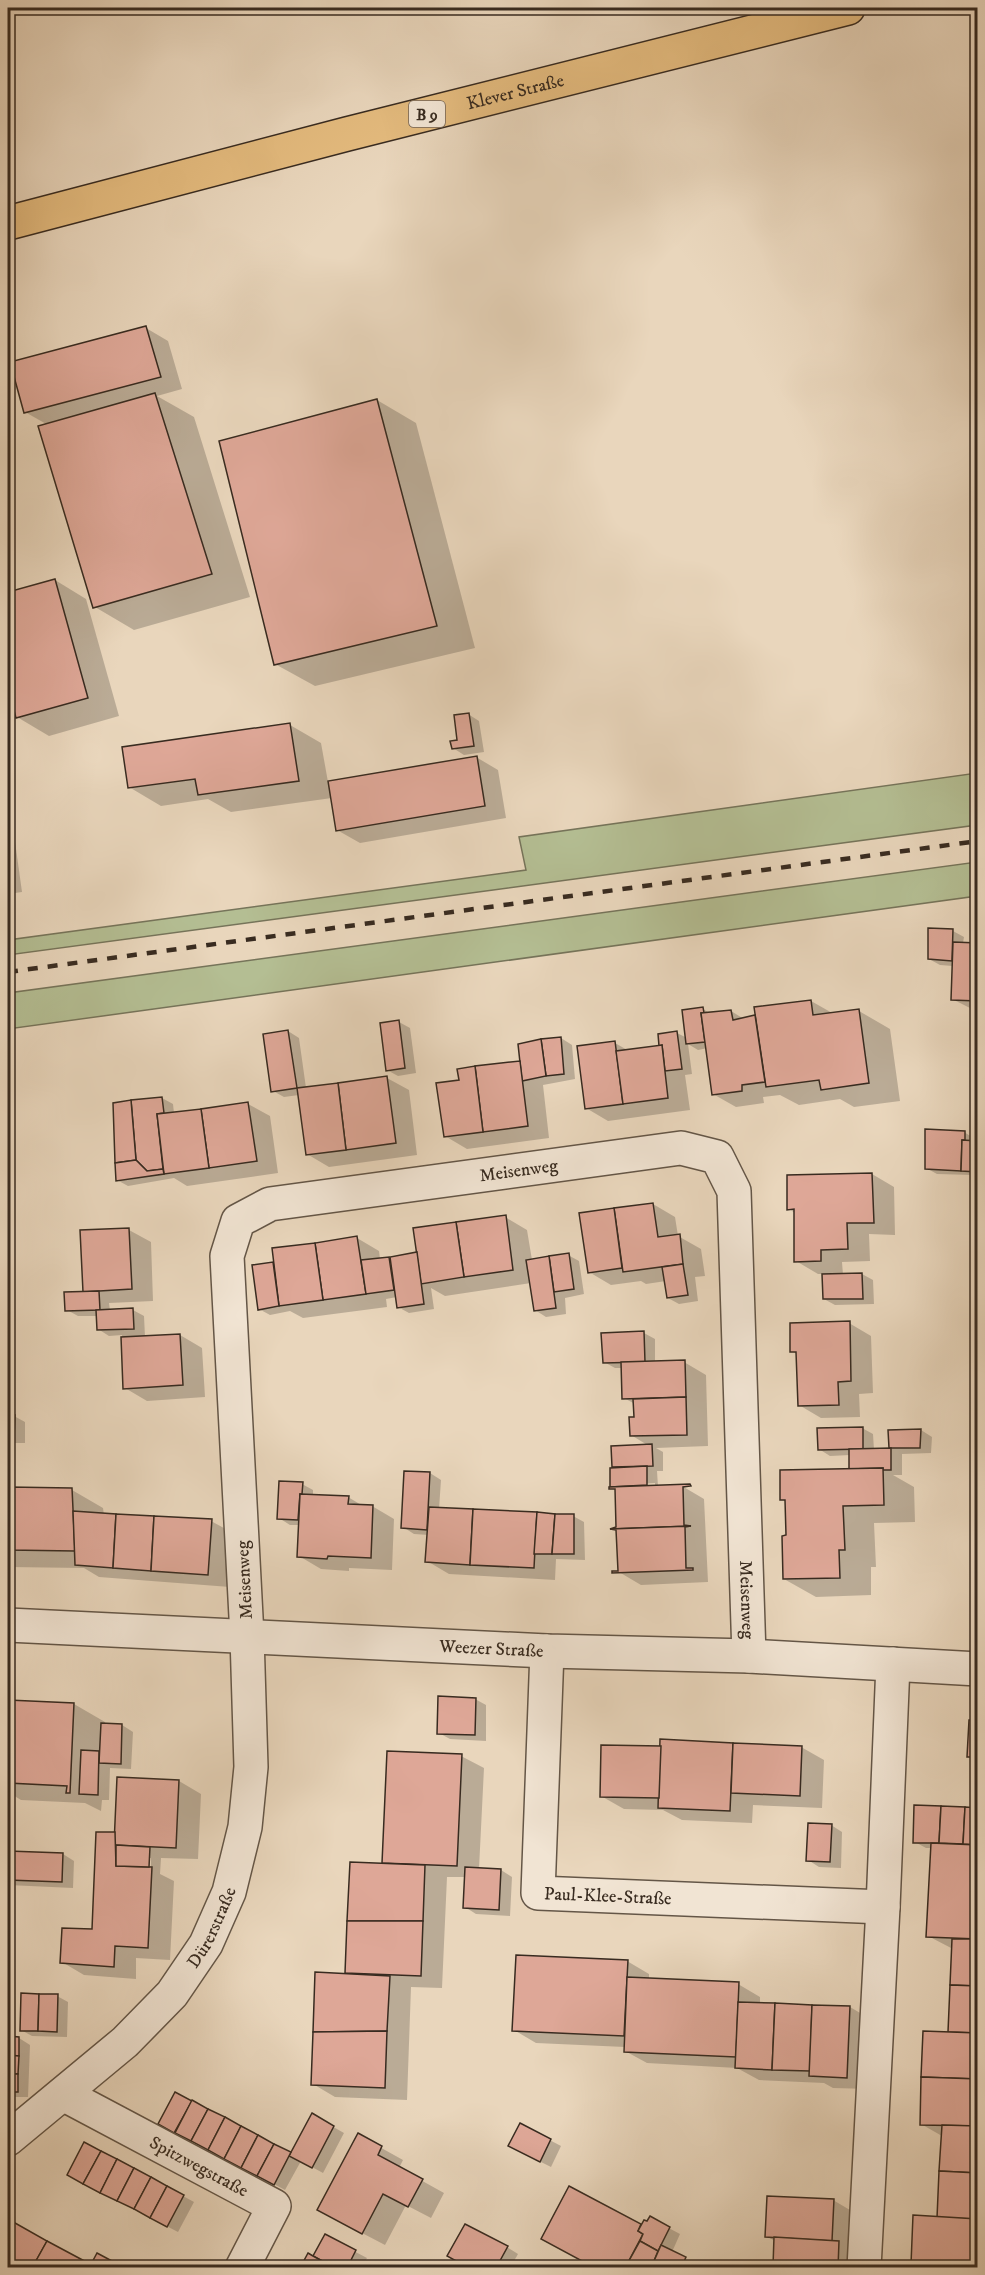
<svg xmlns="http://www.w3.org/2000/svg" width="985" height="2275" font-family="'IM FELL DW Pica',serif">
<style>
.green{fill:#b4be93;stroke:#76745a;stroke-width:1.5}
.shadow{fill:#0003;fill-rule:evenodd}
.building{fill:#dea797;stroke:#382b20;stroke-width:1.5}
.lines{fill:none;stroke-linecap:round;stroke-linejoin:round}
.minor-casing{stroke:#645647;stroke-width:36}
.major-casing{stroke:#382b20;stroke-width:36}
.minor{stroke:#f1e4d3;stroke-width:33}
.major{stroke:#e4bb7e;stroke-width:33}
.rail{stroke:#382b20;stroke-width:4.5;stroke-dasharray:10 10;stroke-linecap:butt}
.labels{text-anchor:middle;stroke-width:5;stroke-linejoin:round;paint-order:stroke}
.shield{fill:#f1e4d3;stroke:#706256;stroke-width:1.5}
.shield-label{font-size:16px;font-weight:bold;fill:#382b20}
.street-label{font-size:18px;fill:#382b20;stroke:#f1e4d3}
</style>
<rect width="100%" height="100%" fill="#e9d6bc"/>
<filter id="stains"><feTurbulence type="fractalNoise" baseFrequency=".00333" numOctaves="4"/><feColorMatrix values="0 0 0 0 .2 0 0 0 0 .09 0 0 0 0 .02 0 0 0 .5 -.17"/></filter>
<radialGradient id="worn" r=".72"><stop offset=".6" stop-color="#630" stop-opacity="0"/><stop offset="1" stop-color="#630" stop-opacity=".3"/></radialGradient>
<g class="green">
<path d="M977,773V825L8,955V940L526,870L519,837Z"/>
<path d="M977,862V896L8,1029V993Z"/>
</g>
<g class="shadow">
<path d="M146,328L168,341L182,389L157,396L194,417L250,597L134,630L95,607L48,425L25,412Z"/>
<path d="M377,400L416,423L475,648L315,686L275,664Z"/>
<path d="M55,580L86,599L119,716L49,736L17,717L8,682V593Z"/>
<path d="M468,714L479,721L484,752L464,755L453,748L459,741Z"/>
<path d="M290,725L321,743L328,782L476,757L498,770L506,818L360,843L337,830L332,798L231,812L208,799L161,806L129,787Z"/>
<path d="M8,818L12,820L22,892L8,894Z"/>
<path d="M953,931L964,937L963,943L978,944V1012L952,999L953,966L940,965L929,959Z"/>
<path d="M811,1001L834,1014L859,1011L890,1029L900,1101L854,1107L840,1099L799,1105L780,1095L763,1097L764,1103L736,1107L713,1094L708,1048L698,1050L688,1044L692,1074L685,1075L690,1110L608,1121L586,1108L615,1043L629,1051L664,1047L661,1045L677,1033L687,1038L703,1009L711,1014L731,1011L744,1019Z"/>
<path d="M399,1022L410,1028L416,1073L398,1076L387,1070Z"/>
<path d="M288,1031L299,1038L306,1088L387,1078L409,1090L417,1155L329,1167L307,1154L299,1095L284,1097L273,1091Z"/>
<path d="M561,1038L572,1045L575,1079L543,1085L549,1138L467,1149L445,1136L519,1062Z"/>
<path d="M162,1098L173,1104L174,1113L248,1104L270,1116L278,1173L187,1186L174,1178L128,1186L117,1180Z"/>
<path d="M964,1132L975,1139V1142L978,1143V1179L972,1175L937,1174L926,1168Z"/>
<path d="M872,1174L894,1187L895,1235L869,1234L870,1261L842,1262L843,1275L862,1274L873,1280L874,1304L835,1305L824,1299V1274H818L796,1261L795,1213L789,1209Z"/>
<path d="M653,1204L675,1217L678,1236L701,1249L705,1276L695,1277L698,1301L679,1304L668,1298L666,1281L646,1284L641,1281L611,1285L589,1272L580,1214Z"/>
<path d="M505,1217L527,1230L532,1260L568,1255L579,1261L584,1294L565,1298L566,1314L546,1317L535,1310L531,1283L445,1296L431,1288L434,1309L409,1313L398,1307L397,1297L386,1299L387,1307L303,1318L290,1311L270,1315L259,1309L273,1264L275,1266L357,1238L379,1251L380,1259L419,1254Z"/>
<path d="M129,1230L151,1242L153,1301L109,1303L110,1311L133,1310L144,1316L145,1337L180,1335L202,1348L205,1397L147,1401L125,1388L122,1335L109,1336L98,1329L97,1316H78L67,1310L88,1293Z"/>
<path d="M849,1323L871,1336L873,1393L859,1394L860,1417L821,1418L799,1405L797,1354L792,1351Z"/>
<path d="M644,1333L655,1339V1363L684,1362L706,1375L708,1446L656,1448L663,1452V1471H657L658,1487L682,1486L704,1499L708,1582L641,1585L619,1572L616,1489L612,1486L613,1447L649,1446L631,1435L635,1418V1404L624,1398L623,1368H615L604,1362ZM655,1483V1486L621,1488V1485Z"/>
<path d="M8,1416H14L25,1422V1443H8Z"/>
<path d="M862,1428L873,1434L874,1450H890V1431L921,1430L932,1437L931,1453L902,1454V1475H893L914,1487L915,1522L874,1523L876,1567H871V1595L816,1597L784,1579L788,1536L787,1502L782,1499L852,1470L850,1455L830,1456L819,1449Z"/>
<path d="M430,1473L441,1480L439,1509L573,1516L584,1522L585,1560L556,1559L555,1580L449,1574L427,1561L429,1535L414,1534L403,1527Z"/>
<path d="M302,1484L313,1490V1496L348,1497L363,1506H372L394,1519L392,1570L349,1568V1571L321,1569L299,1556L300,1525H290L279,1518Z"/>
<path d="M8,1489L72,1490L103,1508L104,1515L211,1521L233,1533L230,1587L99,1577L84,1568L8,1567Z"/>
<path d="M475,1699L486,1705V1741L450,1739L439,1733Z"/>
<path d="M8,1700L74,1704L105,1722V1725H122L133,1732L131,1769L110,1768L109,1800H102L101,1811L85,1803L21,1800L8,1792Z"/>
<path d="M661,1741L801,1747L824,1760L822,1808L753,1805L752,1823L682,1820L663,1810L624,1809L601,1796L661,1747Z"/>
<path d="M389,1752L461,1756L484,1768L479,1869L501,1870L512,1877L510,1916L476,1914L465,1907L466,1877H447L442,1988L411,1987L407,2100L335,2097L313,2084L347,1975L351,1863L384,1864Z"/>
<path d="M179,1781L201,1794L198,1859L161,1858L160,1874L174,1881L170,1960L136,1958V1979L84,1975L62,1962L93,1930L116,1834ZM148,1858H151V1875H148Z"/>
<path d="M978,1809V2268H920L913,2263L939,2218L942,2136L921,2124L950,2033L953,1949L928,1936L932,1848H926L915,1842Z"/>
<path d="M831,1825L842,1832L841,1868L819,1867L808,1860Z"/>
<path d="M8,1852L63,1854L74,1861L73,1888L8,1885Z"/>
<path d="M627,1961L649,1974V1979L738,1984L760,1997V2004L850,2007L872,2020L869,2089L833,2088L824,2083L759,2080L737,2068L647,2063L625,2051V2047L536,2043L514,2030Z"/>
<path d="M57,1996L68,2002L67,2037L32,2036L21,2030Z"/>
<path d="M8,2038H19L30,2045L28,2097H8Z"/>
<path d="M176,2094L292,2154L312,2115L344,2133L323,2173L301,2161L285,2190L171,2129Z"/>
<path d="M521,2125L561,2146L551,2167L521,2152Z"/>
<path d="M358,2135L403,2160L399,2168L444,2193L431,2218L406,2205L385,2245L341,2222Z"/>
<path d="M80,2181L183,2196L194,2202L178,2232Z"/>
<path d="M570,2188L643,2227L650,2218L680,2234L672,2252L696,2265L695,2268H596Z"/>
<path d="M833,2200L855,2213L860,2268H777L774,2266L775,2241L766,2236Z"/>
<path d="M8,2221L91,2266L121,2268H8Z"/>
<path d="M325,2236L367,2258L361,2268H302L313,2258Z"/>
<path d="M507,2247L518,2254L510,2268H471Z"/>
</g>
<g class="building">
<path d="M146,326L161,377L24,413L10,362Z"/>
<path d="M155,393L212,574L93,608L38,426Z"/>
<path d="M377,399L437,626L274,665L219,441Z"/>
<path d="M55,579L88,698L16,718L8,688V592Z"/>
<path d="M469,713L474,746L452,749L450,741L457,740L454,715Z"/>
<path d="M290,723L299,781L198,795L195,779L128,788L122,747Z"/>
<path d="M477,756L485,806L336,831L328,781Z"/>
<path d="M928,928L953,929L952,961L928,959Z"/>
<path d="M953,942L978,943V1001L951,1000Z"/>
<path d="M811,1000L813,1015L859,1009L869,1083L821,1090L819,1080L766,1087L754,1007Z"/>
<path d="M703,1007L704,1013H701L705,1042L686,1044L682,1010Z"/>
<path d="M731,1010L733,1020L755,1015L765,1082L742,1085V1091L712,1095L701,1013Z"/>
<path d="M399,1020L405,1068L386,1071L380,1023Z"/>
<path d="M288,1030L297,1088L271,1092L263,1034Z"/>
<path d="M677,1031L682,1069L665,1071L662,1045L659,1046L658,1034Z"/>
<path d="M561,1037L564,1074L546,1076L541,1039Z"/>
<path d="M541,1039L546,1076L522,1081L518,1044Z"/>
<path d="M615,1041L623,1104L585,1109L577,1046Z"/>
<path d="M662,1045L668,1098L623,1104L616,1051Z"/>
<path d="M520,1061L528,1126L483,1132L475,1066Z"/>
<path d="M475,1066L483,1132L444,1137L436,1083L459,1080L457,1069Z"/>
<path d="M387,1076L396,1143L346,1150L338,1083Z"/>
<path d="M338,1083L346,1150L306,1155L297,1088Z"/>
<path d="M162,1097L164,1113L157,1114L163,1169L147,1171L136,1160L131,1100Z"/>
<path d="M131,1100L136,1160L115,1163L113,1103Z"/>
<path d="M248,1102L257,1161L209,1168L201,1109Z"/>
<path d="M201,1109L209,1168L164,1174L157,1114Z"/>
<path d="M925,1129L965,1131V1140H962L961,1171L925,1169Z"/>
<path d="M962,1140L978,1141V1172L961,1171Z"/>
<path d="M136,1160L147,1171L163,1169L164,1174L116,1181L115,1163Z"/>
<path d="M872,1173L874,1223H847L848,1249L821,1250V1261L794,1262V1209L787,1210V1175Z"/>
<path d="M653,1203L658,1237L680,1234L683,1264L623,1272L614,1208Z"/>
<path d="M614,1208L622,1268L588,1273L579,1213Z"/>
<path d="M506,1215L513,1270L464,1277L456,1222Z"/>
<path d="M456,1222L464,1277L421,1284L413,1228Z"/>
<path d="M129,1228L132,1289L83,1292L80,1230Z"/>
<path d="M357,1236L366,1294L323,1300L315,1243Z"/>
<path d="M315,1243L323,1300L279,1306L272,1248Z"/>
<path d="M417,1252L424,1304L397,1308L390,1257Z"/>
<path d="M569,1253L574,1289L554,1292L549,1256Z"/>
<path d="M549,1256L556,1308L534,1311L526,1260Z"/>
<path d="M389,1257L394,1290L366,1294L361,1260Z"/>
<path d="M273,1262L279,1306L258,1310L252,1265Z"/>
<path d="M683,1264L688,1295L667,1298L662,1267Z"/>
<path d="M862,1273L863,1299H823L822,1274Z"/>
<path d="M99,1291L100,1310L65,1311L64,1292Z"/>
<path d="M133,1308L134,1329L97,1330L96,1310Z"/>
<path d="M850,1321L851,1381L838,1382L839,1405L798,1406L796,1352H790V1323Z"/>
<path d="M644,1331L645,1362L603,1363L601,1333Z"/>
<path d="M180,1334L183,1385L123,1389L121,1337Z"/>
<path d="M685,1360L686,1397L622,1399L621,1362Z"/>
<path d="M686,1397L687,1435L630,1436L629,1417H634L633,1399Z"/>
<path d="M8,1414L15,1415L14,1438H8Z"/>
<path d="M863,1427V1449L818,1450L817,1428Z"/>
<path d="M921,1429L920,1448H889L888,1430Z"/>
<path d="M652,1444L653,1466L612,1467L611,1446Z"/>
<path d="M891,1448V1470H883V1468L849,1469V1449Z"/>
<path d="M647,1466V1485L610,1487V1468Z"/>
<path d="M883,1468L884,1505L843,1506L845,1550H839L840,1578L783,1579L782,1536L786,1535L785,1500H780V1470Z"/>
<path d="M404,1471L430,1472L427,1530L401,1528Z"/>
<path d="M279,1481L303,1482L302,1494H300L298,1520L277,1519Z"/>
<path d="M690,1484L691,1486L683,1487L684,1525L691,1526L610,1529L616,1527L615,1489H609V1487Z"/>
<path d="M8,1487L72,1488L75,1551L8,1550Z"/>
<path d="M300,1494L349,1496L348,1504L373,1505L371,1558L328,1556L327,1559L297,1557Z"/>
<path d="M429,1507L473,1509L470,1565L425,1562Z"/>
<path d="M473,1509L537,1512L534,1568L470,1565Z"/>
<path d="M73,1511L116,1514L113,1568L75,1565Z"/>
<path d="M537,1512L555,1514L552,1554H534Z"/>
<path d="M116,1514L154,1516L151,1571L113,1568Z"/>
<path d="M555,1514H574V1554H552Z"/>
<path d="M154,1516L212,1519L208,1575L151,1571Z"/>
<path d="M691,1526L685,1527L686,1568H693V1570L612,1573V1571H618L616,1530L610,1529Z"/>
<path d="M438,1696L476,1698L475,1735L437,1734Z"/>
<path d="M8,1700L74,1703L70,1793H66L67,1786L8,1783Z"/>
<path d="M969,1720H978V1757H967Z"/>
<path d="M101,1723L122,1724L121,1764L99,1763Z"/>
<path d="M660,1739L733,1743L730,1811L658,1808Z"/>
<path d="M733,1743L802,1746L800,1796L731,1793Z"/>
<path d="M601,1745L661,1746L659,1798L600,1797Z"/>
<path d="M81,1750L99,1751L98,1795L79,1794Z"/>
<path d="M387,1751L462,1754L457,1866L382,1863Z"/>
<path d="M117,1777L179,1780L176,1848L114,1845Z"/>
<path d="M914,1805L941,1806L939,1843H913Z"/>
<path d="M941,1806L965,1807L963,1844L939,1843Z"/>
<path d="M965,1807L978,1808V1845L963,1844Z"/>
<path d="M808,1823L832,1824L830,1862L806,1861Z"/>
<path d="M96,1832H115L116,1866L152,1867L148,1948L115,1946L114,1967L60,1963L62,1928L92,1929Z"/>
<path d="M931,1843L978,1845V1939L926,1937Z"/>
<path d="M116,1845L150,1847L149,1867L116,1866Z"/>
<path d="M8,1851L63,1853L62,1882L8,1880Z"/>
<path d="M350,1862L425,1865L423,1921H347Z"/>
<path d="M465,1867L501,1869L499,1910L463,1908Z"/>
<path d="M347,1921H423L421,1976L345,1973Z"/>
<path d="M952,1939H978V1986L950,1985Z"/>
<path d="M516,1955L628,1960L624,2036L512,2031Z"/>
<path d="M315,1972L390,1976L387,2031L313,2032Z"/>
<path d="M627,1977L739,1982L736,2057L624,2052Z"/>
<path d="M950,1985L978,1986V2033L948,2032Z"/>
<path d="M21,1993L39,1994L38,2031H20Z"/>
<path d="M39,1994H58L57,2032L38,2031Z"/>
<path d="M738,2002L775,2003L772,2070L735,2068Z"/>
<path d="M775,2003L812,2005L810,2071L772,2070Z"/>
<path d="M812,2005L850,2006L847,2078L809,2076Z"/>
<path d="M387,2031L385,2088L311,2085L313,2032Z"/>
<path d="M923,2031L978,2033V2079L921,2077Z"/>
<path d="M8,2036L19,2037V2056L8,2055Z"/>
<path d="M8,2055L19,2056L18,2074H8Z"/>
<rect x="8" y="2074" width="10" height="18"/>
<path d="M921,2077L978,2079V2126L920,2125Z"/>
<path d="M175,2092L192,2101L174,2133L158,2124Z"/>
<path d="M192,2100L208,2109L191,2141L175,2133Z"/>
<path d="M208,2109L225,2117L208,2150L191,2141Z"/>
<path d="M312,2113L334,2126L312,2168L289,2156Z"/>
<path d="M225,2117L241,2126L224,2159L208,2150Z"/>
<path d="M520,2123L551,2139L540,2162L508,2146Z"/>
<path d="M942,2125L978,2126V2173L939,2171Z"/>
<path d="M241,2126L258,2135L241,2168L224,2159Z"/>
<path d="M358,2133L382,2146L378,2155L423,2179L408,2207L383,2194L362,2234L317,2210Z"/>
<path d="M258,2135L274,2144L257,2176L241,2168Z"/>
<path d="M84,2142L101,2151L83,2184L67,2175Z"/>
<path d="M274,2144L291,2152L274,2185L257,2176Z"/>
<path d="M101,2151L117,2159L100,2193L83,2184Z"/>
<path d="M117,2159L134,2168L117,2201L100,2193Z"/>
<path d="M134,2168L151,2177L134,2209L117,2201Z"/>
<path d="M939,2171L978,2173V2219L937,2218Z"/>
<path d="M151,2177L167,2186L150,2218L134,2209Z"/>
<path d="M167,2186L184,2195L167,2227L150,2218Z"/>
<path d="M569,2186L641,2224L638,2231L643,2234L625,2268H595L541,2239Z"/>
<path d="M767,2196L834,2199L832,2241L765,2237Z"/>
<path d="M913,2215L978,2219V2267L911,2264Z"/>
<path d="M650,2216L670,2227L658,2251L640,2241L643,2234L638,2231L644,2220L647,2221Z"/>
<path d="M8,2219L47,2241L32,2268H8Z"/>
<path d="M465,2224L508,2246L496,2268H469L447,2256Z"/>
<path d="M325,2234L356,2250L347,2268H335L313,2256Z"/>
<path d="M774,2237L839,2241L838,2268L773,2266Z"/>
<path d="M47,2241L90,2264L89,2268H32Z"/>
<path d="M640,2241L658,2251L651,2268H625Z"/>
<path d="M661,2245L686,2257L681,2268H651Z"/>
<path d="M97,2253L125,2268H89Z"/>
<path d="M308,2253L313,2256L335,2268H300Z"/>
</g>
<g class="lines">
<g class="minor-casing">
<g id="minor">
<path id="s1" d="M8,1625L547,1651L749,1656L978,1669"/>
<path id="s2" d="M547,1651L538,1893L883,1907"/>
<path id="s3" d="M63,2094L274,2206L242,2268"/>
<path id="s4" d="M8,2139L125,2042L172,1994L206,1944L229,1892L245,1827L251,1767L247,1636L227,1256L238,1221L270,1204L681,1148L717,1157L734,1191L749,1656"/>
<path d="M864,2268L883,1907L893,1664"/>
</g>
</g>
<g class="major-casing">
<g id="major">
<path id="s5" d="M8,223L347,134L848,8"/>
</g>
</g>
<use href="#minor" class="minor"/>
<use href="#major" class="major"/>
<path class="rail" d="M8,972L978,841"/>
</g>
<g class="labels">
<rect class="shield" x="409" y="101" width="36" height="26" rx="4.5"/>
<g class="shield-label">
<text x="427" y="120">B 9</text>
</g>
<g class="street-label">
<text dy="6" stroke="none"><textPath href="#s5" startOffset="524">Klever Straße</textPath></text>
<text dy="6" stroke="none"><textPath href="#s4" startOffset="1299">Meisenweg</textPath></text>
<text transform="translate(244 1580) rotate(-93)" y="6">Meisenweg</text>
<text dy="6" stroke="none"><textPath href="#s4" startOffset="1947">Meisenweg</textPath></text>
<text dy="6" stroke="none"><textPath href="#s1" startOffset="484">Weezer Straße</textPath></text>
<text dy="6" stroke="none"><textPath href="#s2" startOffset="312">Paul-Klee-Straße</textPath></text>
<text dy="6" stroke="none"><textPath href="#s4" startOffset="297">Dürerstraße</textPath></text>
<text dy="6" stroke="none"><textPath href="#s3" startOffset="154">Spitzwegstraße</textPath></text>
</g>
</g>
<rect width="985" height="2275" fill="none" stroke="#e9d6bc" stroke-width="30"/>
<rect x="9" y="9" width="967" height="2257" fill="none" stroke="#382b20" stroke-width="3"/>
<rect x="15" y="15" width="955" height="2245" fill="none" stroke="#382b20" stroke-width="1.5"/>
<rect width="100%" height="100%" filter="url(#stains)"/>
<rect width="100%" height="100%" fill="url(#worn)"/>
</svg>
